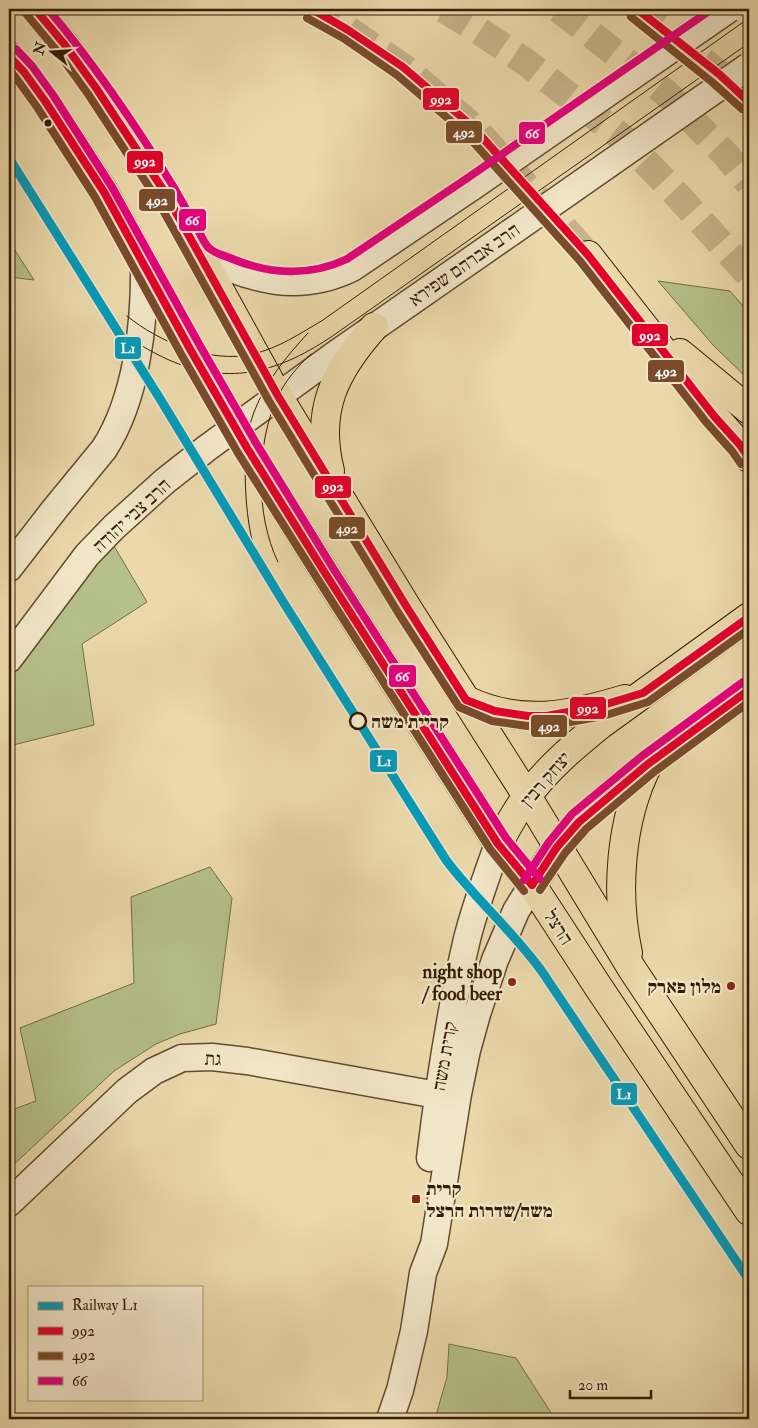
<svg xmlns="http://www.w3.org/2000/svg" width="758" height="1428" font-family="'IM FELL Double Pica','Frank Ruhl Libre',serif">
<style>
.green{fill:#b5c08b;stroke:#746e48}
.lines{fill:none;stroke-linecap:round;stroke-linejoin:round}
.highway-tunnel{stroke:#c6b38a;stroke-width:28;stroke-dasharray:28 14;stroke-linecap:butt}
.minor-casing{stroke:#614c2e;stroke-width:29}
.major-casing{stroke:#331d05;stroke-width:30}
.highway-casing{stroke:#331d05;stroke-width:30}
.minor{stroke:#f2e6c8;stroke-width:26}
.major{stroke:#ebd9ab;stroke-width:28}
.highway{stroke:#ebd9ab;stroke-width:28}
.tram{stroke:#331d05;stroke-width:1}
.minor-bridge-casing{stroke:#614c2e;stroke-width:29;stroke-linecap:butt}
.minor-bridge{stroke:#f2e6c8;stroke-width:26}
.bus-1-casing{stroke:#f2e6c8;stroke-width:11}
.bus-2-casing{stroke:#f2e6c8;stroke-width:11}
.bus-3-casing{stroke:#f2e6c8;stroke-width:11}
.bus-1{stroke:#e4002b;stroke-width:8}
.bus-2{stroke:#7a4b2a;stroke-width:8}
.bus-3{stroke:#e5007d;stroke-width:8}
.rail-1-casing{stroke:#f2e6c8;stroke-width:12}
.rail-1{stroke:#059bba;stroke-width:9}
.bus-dot{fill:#331d05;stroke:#f2e6c8;stroke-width:2}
.stop-dot{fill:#f2e6c8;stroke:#331d05;stroke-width:2.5}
.poi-dot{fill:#8f2418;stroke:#f2e6c8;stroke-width:2}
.labels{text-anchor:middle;stroke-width:4.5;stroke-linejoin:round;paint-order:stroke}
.street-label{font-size:19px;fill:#331d05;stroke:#f2e6c8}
.stop-label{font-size:19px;font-weight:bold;fill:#331d05;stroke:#f2e6c8;text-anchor:start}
.poi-label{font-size:19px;font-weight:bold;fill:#331d05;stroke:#f2e6c8;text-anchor:end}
.line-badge{stroke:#f2e6c8;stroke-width:2}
.badge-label{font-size:14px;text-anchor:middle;font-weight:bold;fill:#fff}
</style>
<rect width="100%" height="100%" fill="#ebd9ab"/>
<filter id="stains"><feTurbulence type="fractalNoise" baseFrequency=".004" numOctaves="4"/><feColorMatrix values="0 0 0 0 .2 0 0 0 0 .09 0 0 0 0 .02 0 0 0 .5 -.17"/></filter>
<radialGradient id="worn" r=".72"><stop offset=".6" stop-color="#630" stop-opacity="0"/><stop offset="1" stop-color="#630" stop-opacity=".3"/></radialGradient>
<g class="green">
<path d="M9,241L34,280L9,277Z"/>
<path d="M658,281L730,291L749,313V380L713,345Z"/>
<path d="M114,546L147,602L82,644L94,725L9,746V672L85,575Z"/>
<path d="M210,867L232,898L216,1024L180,1034L156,1044L114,1071L9,1169V1111L36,1101L20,1028L134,983L131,897Z"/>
<path d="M449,1344L516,1358L555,1419H435L447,1377Z"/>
</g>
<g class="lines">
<g class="highway-tunnel">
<path d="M312,9L348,30L403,67L472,126L588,255"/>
<path d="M444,9L475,28L527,63L624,139L679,197L749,275"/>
<path d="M559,9L666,93L726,155L749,183"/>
<path d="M637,9L646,15L719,74L749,102"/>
</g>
<g class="minor-casing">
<g id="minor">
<path d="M201,256C251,280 299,294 352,268L472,187"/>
<path d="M9,568L54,510L104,449C137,398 145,322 144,263"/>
<path d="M9,659L87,555L114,527L165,481L207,448L333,356L510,233"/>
<path d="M430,1158C439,1084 450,1011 467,939C475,907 487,875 498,844"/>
<path d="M9,1203L127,1091L154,1071L182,1058L212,1057L247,1061L437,1095C449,1099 452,1105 454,1117"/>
<path d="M390,1419L400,1390L414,1331L423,1273L434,1244L458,1094L467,1050L477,1014L495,960L516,911L532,885"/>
</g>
</g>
<g class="major-casing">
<g id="major">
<path d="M35,9L65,45L96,88L164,191L201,256L278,396L408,609L527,796L632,969L749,1145"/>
<path d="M9,56L24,72L45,101L104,192L190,349L247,448L325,573L498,844L532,885L599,988L749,1211"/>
<path d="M330,471C315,411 334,372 374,327"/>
<path d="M466,700C521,726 569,716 625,699"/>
<path d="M498,844C507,828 516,810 528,795C548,768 574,746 600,725L749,617"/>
<path d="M532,885L557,847L579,822L604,800L648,764L749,690"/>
<path d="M628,953C615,893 620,820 648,765"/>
</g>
</g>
<g class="highway-casing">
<g id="highway">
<path d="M588,255L714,416L740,445L749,458"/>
<path d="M680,353L749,410"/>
</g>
</g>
<use href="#minor" class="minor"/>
<use href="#major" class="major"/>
<use href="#highway" class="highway"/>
<g class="tram">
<path d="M127,316C159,342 211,364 253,354C279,348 301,333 323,320L749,18"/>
<path d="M114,326C131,340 149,351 169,360C231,387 281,371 334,335L749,43"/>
<path d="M278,562C255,515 256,443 278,396C286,380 298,366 311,354"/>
<path d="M263,569C259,561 256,553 253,544C244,510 241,445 254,412C266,381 286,357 308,333"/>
</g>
<g class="minor-bridge-casing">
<g id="minor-bridge">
<path d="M472,187L729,9"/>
<path d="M510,233L749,66"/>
</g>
</g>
<use href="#minor-bridge" class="minor-bridge"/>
<g class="bus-1-casing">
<g id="bus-1">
<path d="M35,9L65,45L96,88L164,191L278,396L408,609L466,700L495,711L528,716H547L600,706L643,693L749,617"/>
<path d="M312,9L348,30L403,67L472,126L588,255L714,416L740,445L749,458"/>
<path d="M637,9L719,74L749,102"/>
<path d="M9,56L24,72L45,101L104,192L190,349L247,448L325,573L498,844L532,885"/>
<path d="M532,885L557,847L579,822L648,764L749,690"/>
</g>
</g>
<g class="bus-2-casing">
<g id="bus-2">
<path d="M27,15L57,51L88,94L155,196L269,401L399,614L459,707L492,721L527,726H548L603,716L648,702L749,629"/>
<path d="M631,17L712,82L742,109"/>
<path d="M307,18L343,38L397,75L465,133L580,261L706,422L732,451L741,464"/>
<path d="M9,70L16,78L37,107L95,197L181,354L238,453L317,578L490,849L524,891"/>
<path d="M540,890L565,853L586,829L654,772L749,702"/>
</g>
</g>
<g class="bus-3-casing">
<g id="bus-3">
<path d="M48,9C94,64 135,124 173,186C182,201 190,217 199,232C202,237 205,245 209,248C214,253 223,255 230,258C268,274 309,277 347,259L466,179L712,9"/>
<path d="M16,49L32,66L53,95L112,187L199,344L256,443L333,568L506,838L540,879"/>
<path d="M524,880L549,842L572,814L642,756L743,682"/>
</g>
</g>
<use href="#bus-1" class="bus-1"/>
<use href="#bus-2" class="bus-2"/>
<use href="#bus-3" class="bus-3"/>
<g class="rail-1-casing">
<path id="rail-1" d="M9,158L162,402L282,600L446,860C476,900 514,932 543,973L749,1280"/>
</g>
<use href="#rail-1" class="rail-1"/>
</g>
<circle class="bus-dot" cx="48" cy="123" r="4.5"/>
<circle class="stop-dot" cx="358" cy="721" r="8"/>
<g class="poi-dot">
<circle cx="512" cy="982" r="5"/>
<circle cx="731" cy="986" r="5"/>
<rect x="411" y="1194" width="10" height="10" rx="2.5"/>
</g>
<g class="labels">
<g class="street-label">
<text transform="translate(464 264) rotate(-35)" y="7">הרב אברהם שפירא</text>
<text transform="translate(131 515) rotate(-43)" y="7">הרב צבי יהודה</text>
<text transform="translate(545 779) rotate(-49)" y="7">יצחק רבין</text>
<text transform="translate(559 927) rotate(57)" y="7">הרצל</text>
<text transform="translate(444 1056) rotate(-80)" y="7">קרית משה</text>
<text transform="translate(213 1058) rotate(2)" y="7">גת</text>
</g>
<g class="stop-label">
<text x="371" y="728">קריית משה</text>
</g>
<g class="poi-label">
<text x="502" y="978">night shop<tspan x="502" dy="22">/ food beer</tspan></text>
<text x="721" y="993">מלון פארק</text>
<text x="426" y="1195" text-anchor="start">קרית<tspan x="426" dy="22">משה/שדרות הרצל</tspan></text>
</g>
</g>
<g class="line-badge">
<rect x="422" y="87" width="38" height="24" rx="5" fill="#e4002b"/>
<rect x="445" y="120" width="38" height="24" rx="5" fill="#7a4b2a"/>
<rect x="518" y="121" width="28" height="24" rx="5" fill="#e5007d"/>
<rect x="126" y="150" width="38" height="24" rx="5" fill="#e4002b"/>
<rect x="138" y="188" width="38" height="24" rx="5" fill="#7a4b2a"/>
<rect x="178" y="208" width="29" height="24" rx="5" fill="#e5007d"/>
<rect x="631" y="323" width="38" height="24" rx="5" fill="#e4002b"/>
<rect x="114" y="336" width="28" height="24" rx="5" fill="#059bba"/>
<rect x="647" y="359" width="38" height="24" rx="5" fill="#7a4b2a"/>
<rect x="314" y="475" width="38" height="24" rx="5" fill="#e4002b"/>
<rect x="328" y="516" width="38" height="24" rx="5" fill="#7a4b2a"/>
<rect x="388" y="664" width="29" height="24" rx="5" fill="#e5007d"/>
<rect x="569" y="696" width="38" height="24" rx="5" fill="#e4002b"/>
<rect x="530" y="714" width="38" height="24" rx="5" fill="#7a4b2a"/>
<rect x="369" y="749" width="29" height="24" rx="5" fill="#059bba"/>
<rect x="610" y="1082" width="28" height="24" rx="5" fill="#059bba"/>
</g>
<g class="badge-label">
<text x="441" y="104">992</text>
<text x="464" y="137">492</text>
<text x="532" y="138">66</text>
<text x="145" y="166">992</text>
<text x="157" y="205">492</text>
<text x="192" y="225">66</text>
<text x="650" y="340">992</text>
<text x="128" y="353">L1</text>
<text x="666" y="376">492</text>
<text x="333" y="491">992</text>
<text x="347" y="533">492</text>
<text x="402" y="681">66</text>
<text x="588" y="713">992</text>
<text x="549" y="731">492</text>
<text x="384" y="766">L1</text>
<text x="624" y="1099">L1</text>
</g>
<rect width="758" height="1428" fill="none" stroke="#ebd9ab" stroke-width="30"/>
<rect x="10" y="10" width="738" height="1408" fill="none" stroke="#331d05" stroke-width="2.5"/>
<rect x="15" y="15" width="728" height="1398" fill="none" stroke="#331d05"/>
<rect x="28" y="1286" width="175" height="115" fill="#f2e6c8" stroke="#a6967a"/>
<rect x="38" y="1302" width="25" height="8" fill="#059bba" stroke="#a6967a"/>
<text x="72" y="1310" font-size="15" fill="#331d05">Railway L1</text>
<rect x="38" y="1327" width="25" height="8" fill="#e4002b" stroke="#a6967a"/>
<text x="72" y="1336" font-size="15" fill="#331d05">992</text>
<rect x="38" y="1352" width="25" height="8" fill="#7a4b2a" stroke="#a6967a"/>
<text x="72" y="1360" font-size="15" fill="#331d05">492</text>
<rect x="38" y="1377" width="25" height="8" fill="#e5007d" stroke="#a6967a"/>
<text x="72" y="1386" font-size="15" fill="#331d05">66</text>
<g transform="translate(52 52) rotate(287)" stroke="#f2e6c8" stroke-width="4" paint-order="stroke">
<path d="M0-4L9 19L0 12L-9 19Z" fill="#331d05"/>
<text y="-8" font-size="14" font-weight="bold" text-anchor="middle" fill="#331d05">N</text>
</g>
<path d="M570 1390v8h81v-8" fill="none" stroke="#331d05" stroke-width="2.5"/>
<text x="578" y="1390" font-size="15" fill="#331d05" stroke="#f2e6c8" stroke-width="4" paint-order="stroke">20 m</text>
<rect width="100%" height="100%" filter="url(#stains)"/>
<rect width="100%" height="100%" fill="url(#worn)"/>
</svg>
